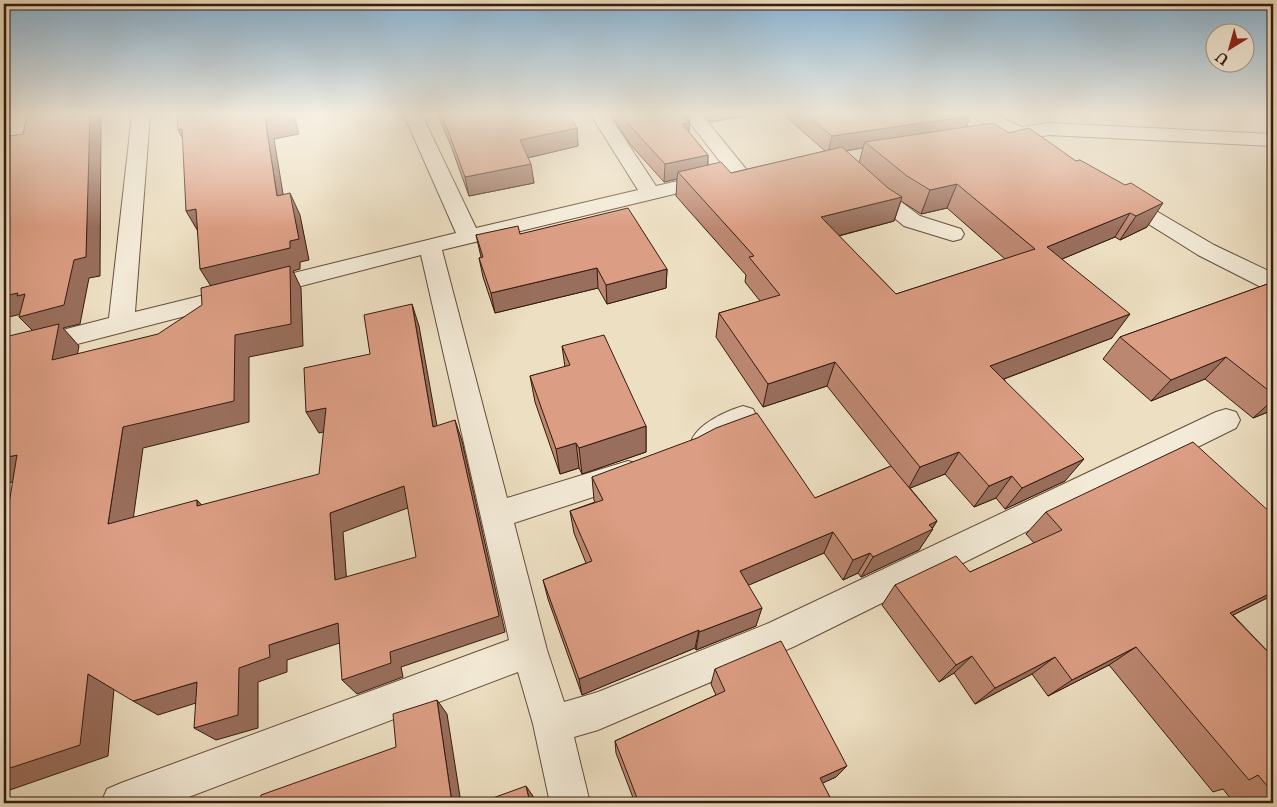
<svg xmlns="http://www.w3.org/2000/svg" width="1277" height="807" font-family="'IM FELL Double Pica',serif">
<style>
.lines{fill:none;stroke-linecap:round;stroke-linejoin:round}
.minor-casing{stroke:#644c3a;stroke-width:2}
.minor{fill:#f3ead7;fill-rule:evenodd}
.wall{fill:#bc8771;stroke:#361b0d;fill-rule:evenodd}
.shaded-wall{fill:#996e5c;stroke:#361b0d}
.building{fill:#db9d83;stroke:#361b0d;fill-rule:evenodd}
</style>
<rect width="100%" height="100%" fill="#eddfc2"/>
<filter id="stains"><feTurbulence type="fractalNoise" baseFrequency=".004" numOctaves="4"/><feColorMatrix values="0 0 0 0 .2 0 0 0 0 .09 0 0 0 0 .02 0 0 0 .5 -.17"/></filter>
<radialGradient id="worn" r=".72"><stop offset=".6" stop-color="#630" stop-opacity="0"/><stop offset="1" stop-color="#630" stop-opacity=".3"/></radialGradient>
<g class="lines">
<g class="minor-casing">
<g id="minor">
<path d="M132,115H150L135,312L456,233L404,115H422L476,228L638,190L591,115H609L656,186L713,173L720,175L723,179L720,183L442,250L507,498L628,461L639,464L643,473L639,482L514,523L547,650L564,702L598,692L769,623L1216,412L1226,409L1236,412L1240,420L1236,428L793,647L598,730L574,737L590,803H550L533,724L518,672L173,803H101L107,789L121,783L509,640L421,255L4,363V345L109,318Z"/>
<path d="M684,115H702L746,169L749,173L746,177L739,179L732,177Z"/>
<path d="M973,115H996L1022,127L1049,123L1273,134V146L1049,135C1031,137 1010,145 991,140L989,136L991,132L998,130L976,119Z"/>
<path d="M869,181L876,183L920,216L961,229L964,234L961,239L953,241L904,226L862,191L859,187L862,183Z"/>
<path d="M1122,193L1129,195L1214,245L1273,273V291L1265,289L1198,255L1115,203L1112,199L1115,195Z"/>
<path d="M743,406L753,409L757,417L753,425L716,447L706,451L696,447L692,439C700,423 726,411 743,406Z"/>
</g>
</g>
<use href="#minor" class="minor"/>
</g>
<g class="wall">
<path d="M438,115H568L577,128L578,146L528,158L534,183L469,196L451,146Z"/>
<path d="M611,115H690L689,132L708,155V165L731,173L825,151L784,115H968L970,116L966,126L1009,133L1076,161L1080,160L1147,227L1120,240L1115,237L1062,259L1112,338L1004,379L1065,481L1005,509L996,498L974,507L945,474L910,488L937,521L919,550L861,577L858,573L843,580L824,553L748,585L756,626L696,650L695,648L582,695L548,599L543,580L586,563L574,533L570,511L595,502L594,500L592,477L815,498L891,466L827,386L763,407L716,337L719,313L760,301L745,282L746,275L676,196L677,179L664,182L630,144ZM863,148L859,163L846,151ZM901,201L921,214L947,208L1005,259L896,294L839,236L894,221Z"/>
<path d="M703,115H750L710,122Z"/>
<path d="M520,234L667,269L666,288L607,304L598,288L495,313L483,277L479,258L481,257L476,235Z"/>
<path d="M1273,282V410L1253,418L1205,379L1151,401L1103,359L1120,337Z"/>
<path d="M562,346L646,426V452L582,474L579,468L560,474L535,402L530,376L565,367Z"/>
<path d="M1046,512L1273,595L1233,615L1273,657V803H1234L1223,789L1213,792L1109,665L1048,696L1032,674L975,704L954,673L939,682L882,605L895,585L970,572L1034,543L1026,534Z"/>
<path d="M715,669L836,777L822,783L833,803H635L616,753L615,741L716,695L711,684Z"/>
</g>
<g class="shaded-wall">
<path d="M90,115H101L100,276L89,278L80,324L63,328L79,346L72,381L52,360L37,335L19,317L31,312L4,318V296Z"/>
<path d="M282,115H294L299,134L274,139L287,218L277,196L265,118Z"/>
<path d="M678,115H690L688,140Z"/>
<path d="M711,115H750L710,122Z"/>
<path d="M970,116L964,134L865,142L863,148L828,153L832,136Z"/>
<path d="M577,128L578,146L522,159L520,140Z"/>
<path d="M182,129L189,150L178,130Z"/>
<path d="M708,155L707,172H678L677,179L664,182L665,164Z"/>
<path d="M531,164L534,183L469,196L465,177Z"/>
<path d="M957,184L947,208L921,214L930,190Z"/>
<path d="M290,193L300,215L309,260L300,262V269L293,271L301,288L303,346L249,357V422L143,448L130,542L108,524L123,427L214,291L200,269Z"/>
<path d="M902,197L894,221L815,242L821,217Z"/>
<path d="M1163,203L1147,227L1120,240L1136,216Z"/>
<path d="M196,209L199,233L186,211Z"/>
<path d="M1130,213L1115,237L1033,271L1047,247Z"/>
<path d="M597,268L598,288L495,313L491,293Z"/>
<path d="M667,269L666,288L607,304L606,285Z"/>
<path d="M412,304L419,326L441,448L433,427Z"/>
<path d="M1130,314L1112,338L977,389L990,366Z"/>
<path d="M1226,357L1205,379L1151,401L1171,380Z"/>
<path d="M835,362L827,386L763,407L768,384Z"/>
<path d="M1273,400V410L1253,418Z"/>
<path d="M326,408L337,429L319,433L306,412Z"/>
<path d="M455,420L462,441L505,632L401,667L403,677L357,694L342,680L390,652Z"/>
<path d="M646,426V452L582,474L579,448Z"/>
<path d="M576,443L579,468L560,474L556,449Z"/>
<path d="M959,452L945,474L908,489L920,467Z"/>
<path d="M17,455L42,475L4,484V458Z"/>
<path d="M1084,459L1065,481L1005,509L1022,488Z"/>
<path d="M1012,476L996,498L974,507L989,486Z"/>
<path d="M404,486L413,506L343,532L348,598L335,580L330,513Z"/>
<path d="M197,500L215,519L197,506Z"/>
<path d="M937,521L931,530L933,529L919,550L861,577L873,557L929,525Z"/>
<path d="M833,532L824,553L735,591L740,571Z"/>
<path d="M870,553L858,573L843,580L853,560Z"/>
<path d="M1273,592V595L1199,632L1230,613Z"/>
<path d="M762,608L756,626L696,650L699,632Z"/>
<path d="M338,623L352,639L287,660V672L258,682V728L216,740L194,728L239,668L269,645Z"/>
<path d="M699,630L695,648L582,695L579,679Z"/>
<path d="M1136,647L1109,665L1048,696L1072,680Z"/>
<path d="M972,656L954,673L939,682L956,665Z"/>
<path d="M1055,657L1032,674L975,704L995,688Z"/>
<path d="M88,674L114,689L108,756L4,792V770Z"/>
<path d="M197,682L218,696L158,715L133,701Z"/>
<path d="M437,700L447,714L461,803H452Z"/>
<path d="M847,766L836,777L810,789L820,778Z"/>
<path d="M526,786L533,796L534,803H530Z"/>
</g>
<g class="building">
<path d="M27,115H90L86,257L74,260L64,305L19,317L25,294L17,296L18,293L4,296V137L23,134Z"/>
<path d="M177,115H282L265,118L277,196L290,193L299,239L290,241V248L200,269L196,209L186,211L182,129L178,130Z"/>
<path d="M441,115H568L577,128L520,140L531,164L465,177L447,128Z"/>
<path d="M622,115H682L689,123L682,124L708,155L665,164L630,126Z"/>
<path d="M807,115H968L970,116L832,136Z"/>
<path d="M993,123L1009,133L1029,128L1076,161L1080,160L1125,185L1131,183L1163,203L1136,216L1130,213L1047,247L1130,314L990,366L1084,459L1022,488L1012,476L989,486L959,452L920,467L835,362L768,384L719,313L780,295L749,257L754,256L678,172L721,162L731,173L842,147L888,188L902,197L821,217L896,294L1035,249L957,184L930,190L907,176L865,142Z"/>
<path d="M628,208L667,269L606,285L597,268L491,293L479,258L483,257L476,235L518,226L520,234Z"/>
<path d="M290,266L291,324L235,335L234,401L123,427L108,524L197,500V506L319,474L326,408L306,412L304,368L370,354L364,315L412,304L433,427L455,420L499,616L390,652L391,663L342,680L338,623L269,645L270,657L239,668L238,715L194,728L197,682L133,701L88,674L80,745L4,770V534L17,455L4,458V357L9,336L59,324L52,360L158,334L202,305L201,288ZM404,486L416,557L335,580L330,513Z"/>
<path d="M1273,282V394L1226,357L1171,380L1120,337Z"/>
<path d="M604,335L646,426L579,448L576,443L556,449L530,376L570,365L562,346Z"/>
<path d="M757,413L815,498L891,466L937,521L929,525L933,529L873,557L870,553L853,560L833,532L740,571L762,608L699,632V630L579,679L543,580L592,561L570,511L603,500L592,477L697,438L716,428Z"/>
<path d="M1193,442L1273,515V592L1230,613L1273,657V793L1258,775L1249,780L1136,647L1072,680L1055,657L995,688L972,656L956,665L895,585L956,556L970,572L1062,530L1046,512Z"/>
<path d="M781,641L847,766L820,778L833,803H639L615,741L725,691L715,669Z"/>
<path d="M437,700L452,803H259L261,802V795L396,747L393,714Z"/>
<path d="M526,786L530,803H479Z"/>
</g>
<linearGradient id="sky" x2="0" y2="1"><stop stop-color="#8ab6d7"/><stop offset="0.5" stop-color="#f7f1e4"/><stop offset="1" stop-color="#f7f1e4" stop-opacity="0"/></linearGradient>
<rect width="1277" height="228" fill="url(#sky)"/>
<rect width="1277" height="807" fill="none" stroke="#eddfc2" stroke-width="20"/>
<rect x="5" y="5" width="1267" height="797" fill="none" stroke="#361b0d" stroke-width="2.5"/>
<rect x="10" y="10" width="1257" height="787" fill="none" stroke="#361b0d"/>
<g transform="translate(1230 48) rotate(217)"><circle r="24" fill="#f3ead7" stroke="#a79786"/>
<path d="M0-4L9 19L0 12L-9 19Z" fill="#8f2418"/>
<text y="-8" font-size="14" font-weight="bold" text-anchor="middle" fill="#361b0d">U</text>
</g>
<rect width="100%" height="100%" filter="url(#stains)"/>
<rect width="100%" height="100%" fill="url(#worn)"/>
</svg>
